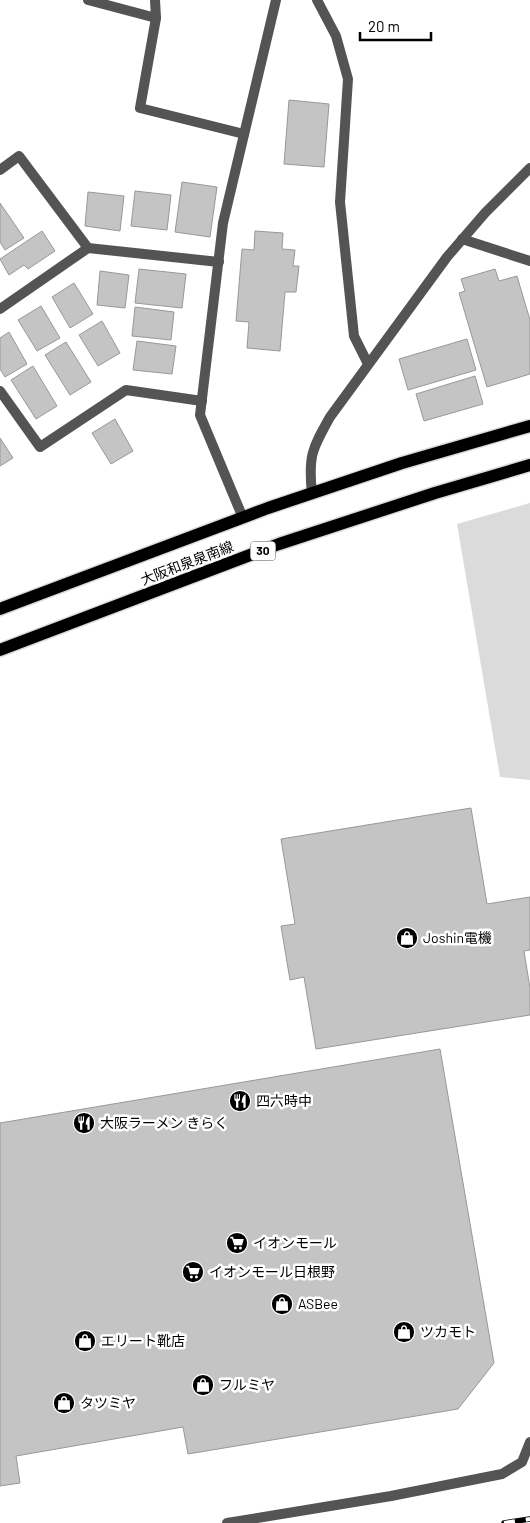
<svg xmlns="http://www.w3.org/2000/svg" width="530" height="1523" font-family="Barlow,'Noto Sans JP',sans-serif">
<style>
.green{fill:#dbdbdb}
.building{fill:#c4c4c4;stroke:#989898}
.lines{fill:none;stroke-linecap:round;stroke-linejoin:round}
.primary-casing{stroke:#dbdbdb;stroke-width:15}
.minor{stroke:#545454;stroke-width:10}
.tertiary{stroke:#545454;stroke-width:10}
.primary{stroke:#000;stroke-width:12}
.rail-casing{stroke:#000;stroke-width:5.5}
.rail{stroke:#fff;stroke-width:4;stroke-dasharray:11;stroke-linecap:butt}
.labels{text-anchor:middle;stroke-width:5;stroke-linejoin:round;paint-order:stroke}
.shield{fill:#fff;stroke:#4c4c4c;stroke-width:1}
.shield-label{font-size:12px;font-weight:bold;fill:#000}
.street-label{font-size:14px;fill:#000;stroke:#fff}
.poi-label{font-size:14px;fill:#000;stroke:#fff;text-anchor:start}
</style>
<rect width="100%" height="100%" fill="#fff"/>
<path class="green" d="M530,503V780L500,777L457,524Z"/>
<g class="building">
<path d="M289,100L329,104L324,167L284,164Z"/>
<path d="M182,182L217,187L210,237L175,232Z"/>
<path d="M135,191L171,195L167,230L131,226Z"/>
<path d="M88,192L124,196L120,231L85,226Z"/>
<path d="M0,203L24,238L5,250L0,242Z"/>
<path d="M42,231L55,251L28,269L24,265L9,275L0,259Z"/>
<path d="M255,231L283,233L282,249L295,250L293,266H299L296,292H285L280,351L247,348L249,322L236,321L242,249L254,250Z"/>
<path d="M139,269L186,274L182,308L135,303Z"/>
<path d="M495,269L499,281L517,276L530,320V374L487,387L459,293L465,291L461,279Z"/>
<path d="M100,271L129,275L125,308L97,305Z"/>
<path d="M74,283L93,314L70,328L52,297Z"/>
<path d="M41,306L60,338L37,351L18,320Z"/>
<path d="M135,307L174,312L171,340L132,336Z"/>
<path d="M102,321L120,353L98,366L79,335Z"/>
<path d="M9,332L27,364L5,377L0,369V338Z"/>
<path d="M467,339L476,370L408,390L399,359Z"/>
<path d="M137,341L176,346L172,374L133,370Z"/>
<path d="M66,342L91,382L70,395L45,355Z"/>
<path d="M33,366L57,406L36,419L11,380Z"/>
<path d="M475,376L483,404L424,421L416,394Z"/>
<path d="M115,419L133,451L111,464L92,433Z"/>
<path d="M0,438L13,458L0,466Z"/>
<path d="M471,808L487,904L530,897V950L524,951L530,988V1015L316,1049L304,977L290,980L281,926L295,924L281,839Z"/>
<path d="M440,1049L494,1363L458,1409L188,1454L183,1427L16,1456L20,1483L0,1486V1123Z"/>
</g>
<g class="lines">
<g class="primary-casing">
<g id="primary">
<path d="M0,609L268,508L402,463L530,426"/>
<path d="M0,650L279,544L435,493L530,465"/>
</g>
</g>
<g class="minor">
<path d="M88,0L156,18"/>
<path d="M155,0L156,18L140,108L244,134"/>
<path d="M317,0L336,36L348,79L340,202L354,336L368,364"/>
<path d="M0,170L19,156L88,248L219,262"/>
<path d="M0,309L88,248"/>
<path d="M0,391L40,447L126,390L202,401"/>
<path d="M243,518L200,415L223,223L276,0"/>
</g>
<g class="tertiary">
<path d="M462,239L530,261"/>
<path d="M312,494C308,456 312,449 330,417L447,257L485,213L530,168"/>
<path d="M227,1523L391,1496L502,1474L522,1462L530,1442"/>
</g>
<use href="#primary" class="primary"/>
<g class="rail-casing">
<path id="rail" d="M504,1523L530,1519"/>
</g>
<use href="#rail" class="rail"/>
</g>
<defs>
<g id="shop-disc" transform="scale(1.125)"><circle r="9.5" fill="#000" stroke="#fff"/><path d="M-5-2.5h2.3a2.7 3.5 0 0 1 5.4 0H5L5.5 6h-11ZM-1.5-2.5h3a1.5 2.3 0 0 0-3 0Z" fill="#fff"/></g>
<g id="restaurant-disc" transform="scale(1.125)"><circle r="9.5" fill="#000" stroke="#fff"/><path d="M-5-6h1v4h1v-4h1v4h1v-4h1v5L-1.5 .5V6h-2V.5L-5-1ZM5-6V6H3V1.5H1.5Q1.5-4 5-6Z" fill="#fff"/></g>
<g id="supermarket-disc" transform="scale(1.125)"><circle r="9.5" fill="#000" stroke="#fff"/><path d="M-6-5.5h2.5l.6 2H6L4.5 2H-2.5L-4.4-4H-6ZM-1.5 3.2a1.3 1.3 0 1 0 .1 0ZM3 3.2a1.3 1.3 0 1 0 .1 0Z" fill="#fff"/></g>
</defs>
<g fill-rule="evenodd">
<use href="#shop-disc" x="407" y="938"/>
<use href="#restaurant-disc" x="240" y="1101"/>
<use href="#restaurant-disc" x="84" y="1123"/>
<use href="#supermarket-disc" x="237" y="1243"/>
<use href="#supermarket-disc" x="193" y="1272"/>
<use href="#shop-disc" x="282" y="1304"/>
<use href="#shop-disc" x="404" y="1332"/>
<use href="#shop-disc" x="85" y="1341"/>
<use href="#shop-disc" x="203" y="1385"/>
<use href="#shop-disc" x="64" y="1403"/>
</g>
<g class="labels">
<rect class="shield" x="250.5" y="541.5" width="25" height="19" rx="4"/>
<g class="shield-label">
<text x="263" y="555">30</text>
</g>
<g class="street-label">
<text transform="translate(187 563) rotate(-21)" y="5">大阪和泉泉南線</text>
</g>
<g class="poi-label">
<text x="423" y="943">Joshin電機</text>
<text x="256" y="1106">四六時中</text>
<text x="100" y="1128">大阪ラーメン きらく</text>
<text x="253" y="1248">イオンモール</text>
<text x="209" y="1277">イオンモール日根野</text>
<text x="298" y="1309">ASBee</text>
<text x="420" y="1337">ツカモト</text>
<text x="101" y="1346">エリート靴店</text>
<text x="219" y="1390">フルミヤ</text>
<text x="80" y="1408">タツミヤ</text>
</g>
</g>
<path d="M360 32v8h71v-8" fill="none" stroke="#000000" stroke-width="2.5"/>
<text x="368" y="32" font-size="15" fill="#000000" stroke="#ffffff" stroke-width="4" paint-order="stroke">20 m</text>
</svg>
